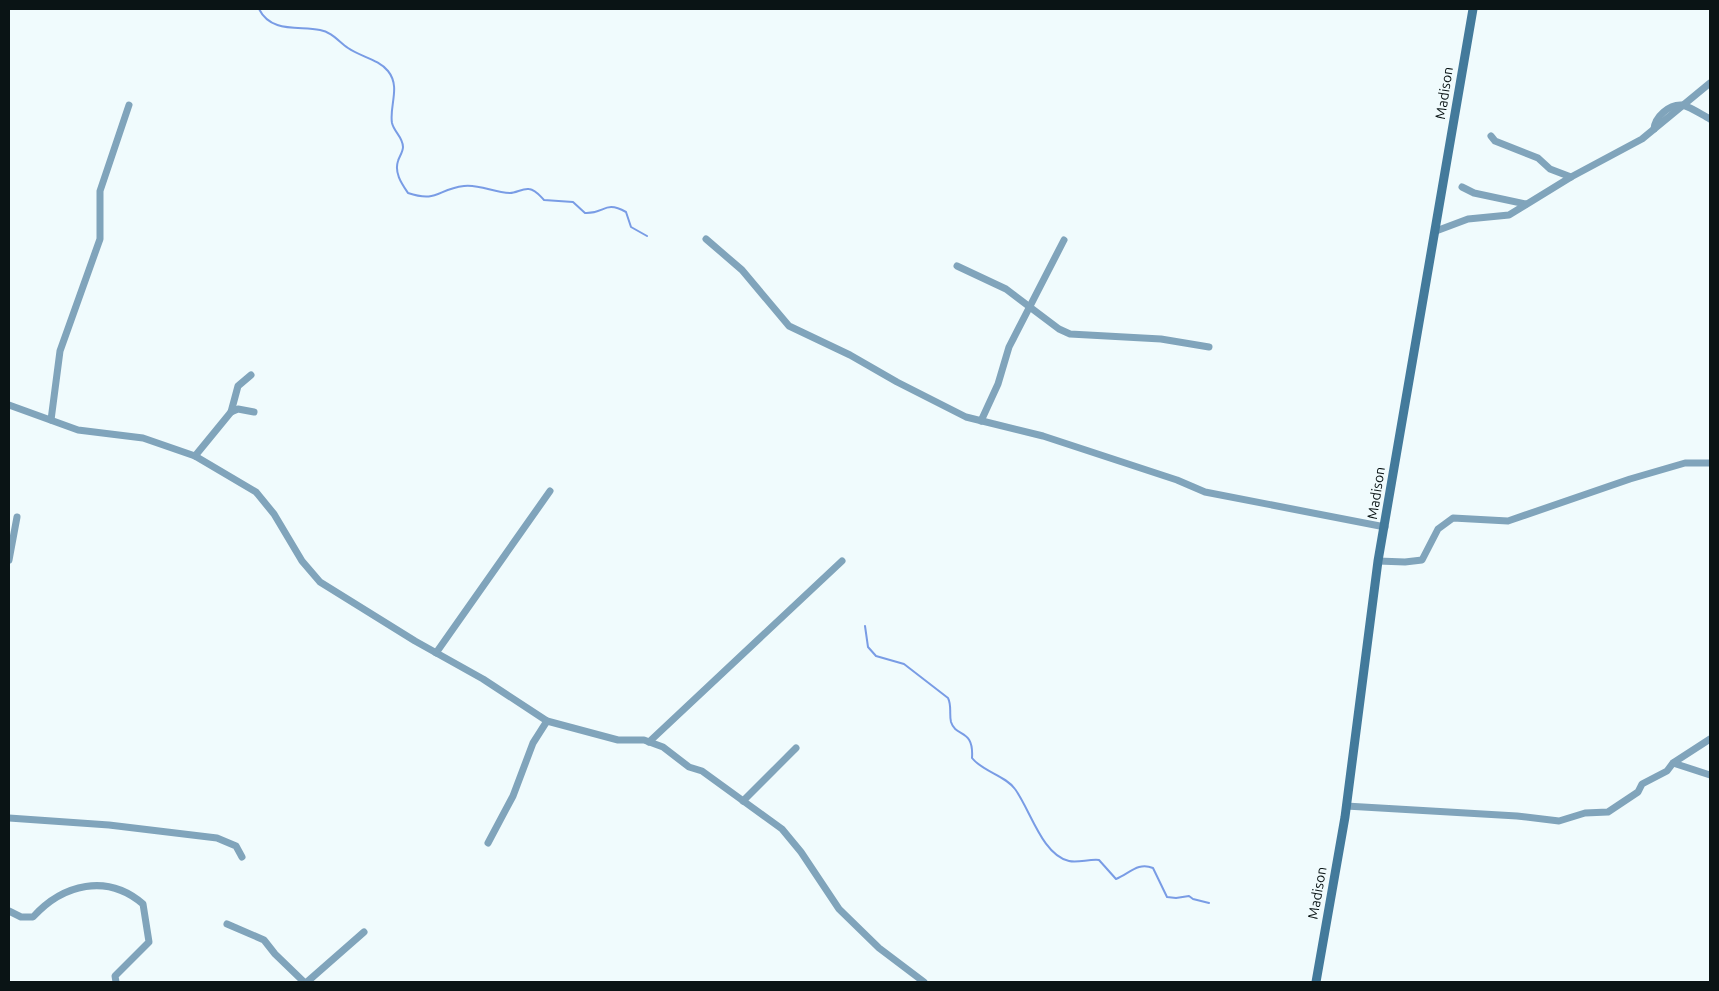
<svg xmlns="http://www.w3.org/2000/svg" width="1719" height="991" font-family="Ubuntu,sans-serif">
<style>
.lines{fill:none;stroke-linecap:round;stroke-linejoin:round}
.stream{stroke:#799ce5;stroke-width:2}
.street{stroke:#80a4bb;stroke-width:7}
.secondary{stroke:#437a9b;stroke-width:9}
.labels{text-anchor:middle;stroke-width:4;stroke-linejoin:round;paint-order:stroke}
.street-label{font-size:14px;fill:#0a1415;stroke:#f0fbfd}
</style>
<rect width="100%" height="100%" fill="#f0fbfd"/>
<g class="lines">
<g class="stream">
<path d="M259,9C271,33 298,26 320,30C332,32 339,42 348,48C361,57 378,59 388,71C401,87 389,106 392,123C394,132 403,137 403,147C403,152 399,157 398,161C394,173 402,184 408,193C438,203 437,189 464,186C480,184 494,193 510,193C516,193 523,188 529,189C536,190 539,195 544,200L573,202L585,213C605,214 604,200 626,212L631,227L647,236"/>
<path d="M865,626L868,647L876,656L904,664L948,698C952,706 949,714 951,722C956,738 974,728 972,758C983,772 1005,775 1015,789C1030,809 1042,855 1069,861C1078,863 1089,859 1099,860L1116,879C1130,873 1138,862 1153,868L1167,897L1176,898L1189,896L1193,899L1209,903"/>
</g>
<g class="street">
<path d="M1654,129C1655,117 1669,104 1682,105C1691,107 1702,115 1710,119"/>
<path d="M1491,136L1495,141L1538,158L1550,169L1571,177"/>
<path d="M1462,187L1474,193L1526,204"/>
<path d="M1436,231L1468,219L1509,215L1571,177L1642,139L1710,83"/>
<path d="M706,239L742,270L789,326L850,355L897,382L966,417L1043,436L1177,480L1205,492L1385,527"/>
<path d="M957,266L1006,289L1059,329L1070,334L1161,339L1209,347"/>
<path d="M9,405L78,430L143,438L195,456L256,492L274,514L302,561L320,582L415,641L483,679L547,721L618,740H644L663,747L689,767L702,771L782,829L801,852L839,909L879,948L924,982"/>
<path d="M231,412L238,386L251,375"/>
<path d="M51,420L60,351L100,239V191L129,105"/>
<path d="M981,421L998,384L1009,347L1064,240"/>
<path d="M195,456L231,412L238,409L254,412"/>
<path d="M9,560L17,517"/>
<path d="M1378,561L1405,562L1422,560L1438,529L1453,518L1508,521L1630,479L1685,463H1710"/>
<path d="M436,653L550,491"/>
<path d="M649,742L842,561"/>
<path d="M1673,763L1710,775"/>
<path d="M743,801L796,748"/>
<path d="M1346,806L1517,816L1559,821L1585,813L1608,812L1638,792L1642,784L1667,771L1673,763L1710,739"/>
<path d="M9,818L109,825L217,838L236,846L242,857"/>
<path d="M488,843L513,796L533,743L547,721"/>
<path d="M9,911L21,917H33C63,884 107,873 143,904L149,942L115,976L116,982"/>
<path d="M227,924L264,940L275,954L304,982"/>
<path d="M307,982L364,932"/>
</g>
<path class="secondary" d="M1316,982L1345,817L1378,561L1473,9"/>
</g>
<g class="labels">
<g class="street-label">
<text transform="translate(1444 93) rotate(-81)" y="5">Madison</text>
<text transform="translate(1376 493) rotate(-81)" y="5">Madison</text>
<text transform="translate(1317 893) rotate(-80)" y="5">Madison</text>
</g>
</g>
<rect width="1719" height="991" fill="none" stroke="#0a1415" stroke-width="20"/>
</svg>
